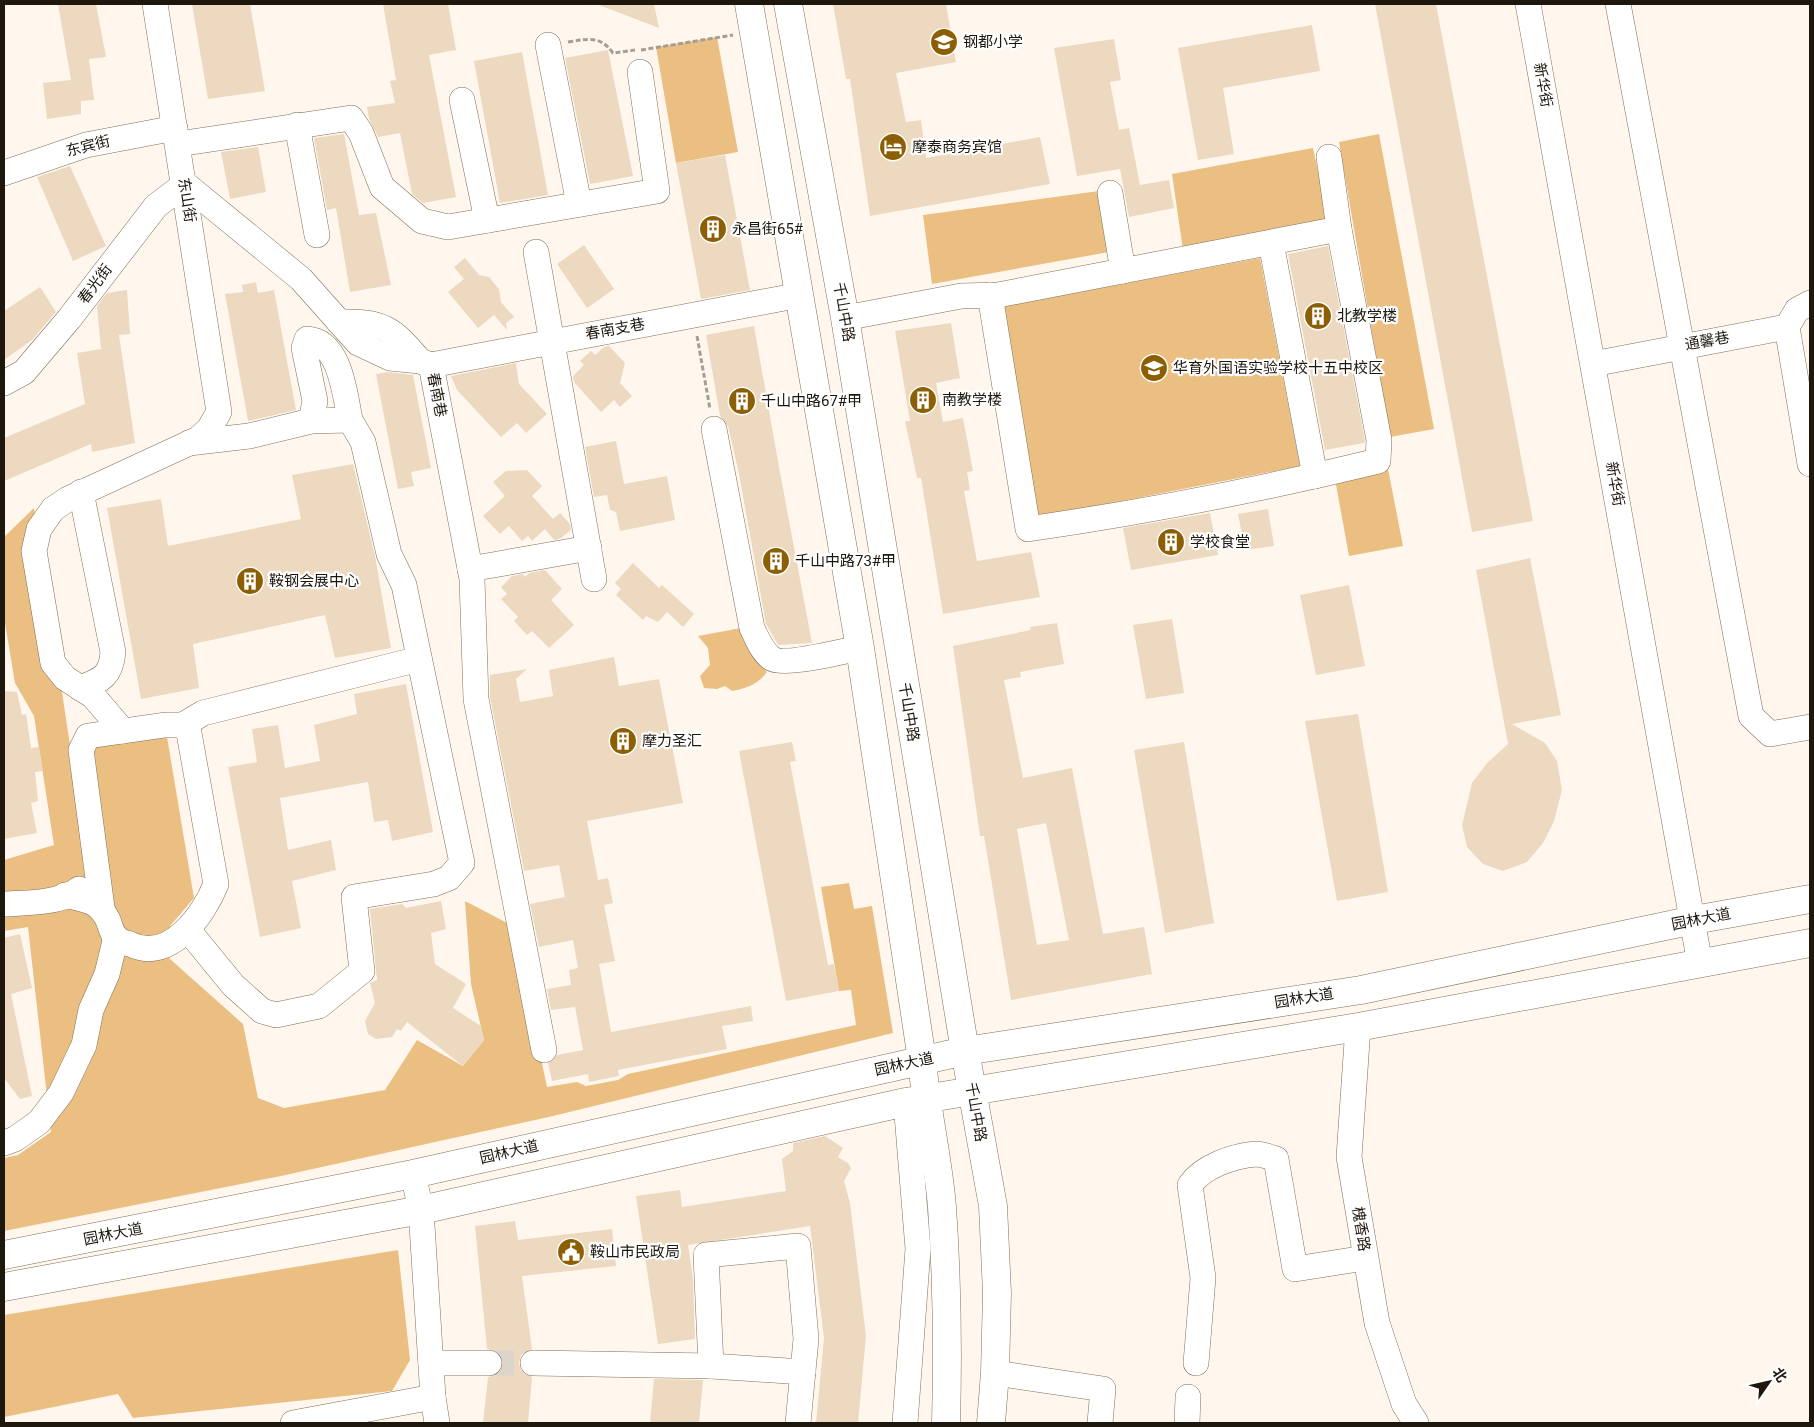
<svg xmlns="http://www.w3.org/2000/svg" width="1814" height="1427" font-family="Roboto,'Noto Sans SC',sans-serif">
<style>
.green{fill:#eabf81}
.building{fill:#ecd9bf;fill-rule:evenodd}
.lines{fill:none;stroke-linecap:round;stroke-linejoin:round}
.minor-tunnel{stroke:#ddd5cc;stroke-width:25;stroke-dasharray:25 12;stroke-linecap:butt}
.minor-casing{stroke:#806f58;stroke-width:26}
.major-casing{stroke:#806f58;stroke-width:29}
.path{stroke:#a69e95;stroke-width:3;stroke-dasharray:5 2.5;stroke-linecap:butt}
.minor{stroke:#fff;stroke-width:25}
.major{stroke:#fff;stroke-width:28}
.labels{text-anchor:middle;stroke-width:4.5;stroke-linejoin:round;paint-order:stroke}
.poi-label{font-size:15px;fill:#1e170e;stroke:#fff;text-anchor:start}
.street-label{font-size:15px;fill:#1e170e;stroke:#fff}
</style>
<rect width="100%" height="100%" fill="#fff7ed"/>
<g class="green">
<path d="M717,37L738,152L676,163L656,47Z"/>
<path d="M1379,134L1434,429L1390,437L1339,142Z"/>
<path d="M1313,148L1329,223L1183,250L1172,174Z"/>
<path d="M1099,191L1109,252L932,284L923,215Z"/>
<path d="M1260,258L1300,466L1030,519L995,308Z"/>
<path d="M1388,469L1403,546L1349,556L1335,479Z"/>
<path d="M34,508L70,745L165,725L194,898L170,926V959L243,1024L258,1098L284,1108L385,1090L417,1040L463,1066L484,1040L471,984L465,901L513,926L547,1087L577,1082L586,1086L618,1080L628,1074L856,1025L851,990L839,991L821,887L849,883L854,909L872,906L893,1033L553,1116L281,1176L4,1231V1158L18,1155L51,1132L28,927L4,931V860L54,845L34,716L15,683L4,617V537Z"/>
<path d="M741,628L749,650L767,672C758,684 747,688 732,691L725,686L717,689L704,688L700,676L710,665L708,648L698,636Z"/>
<path d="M398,1250L410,1360L392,1391L133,1418L118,1394L4,1417V1315Z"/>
</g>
<g class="building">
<path d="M58,4H96L106,57L89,59L94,100L81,101V114L47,119L43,83L71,80Z"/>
<path d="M192,4H250L265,91L208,99Z"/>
<path d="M383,4H448L456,50L429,55L456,197L423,203L412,194L400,133L378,137L369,119L367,107L395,103L390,81L396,80Z"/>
<path d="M599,4H654L659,28L599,5Z"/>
<path d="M833,4H946L956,62L896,73L906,122L921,120L926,158L1040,137L1050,184L870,216L850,79H846Z"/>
<path d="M1375,4H1436L1533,521L1472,532Z"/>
<path d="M1312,25L1320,71L1223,88L1234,154L1198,160L1178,48Z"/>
<path d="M1114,39L1121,80L1110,82L1119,130L1129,128L1140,185L1169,180L1174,208L1129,217L1120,169L1077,176L1054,48Z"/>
<path d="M608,50L633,176L590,184L565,58Z"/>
<path d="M522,52L548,195L500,203L474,61Z"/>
<path d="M344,134L359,215L376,213L391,285L350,292L336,208L327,210L314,138Z"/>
<path d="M258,147L266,192L230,199L221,152Z"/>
<path d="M725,155L750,290L701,299L676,163Z"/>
<path d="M70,166L106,246L73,261L37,177Z"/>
<path d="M584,245L614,289L587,308L557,264Z"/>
<path d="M1328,246L1365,441L1364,443L1325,450L1288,254Z"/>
<path d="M465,258L479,275L489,277L499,289L501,302L514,317L506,323L507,330L494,315L478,328L448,292L464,279L454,267Z"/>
<path d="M256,282L258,293L274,290L296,410L248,421L225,294L243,292L242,285Z"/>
<path d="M40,287L56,312L32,340L4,360V311Z"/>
<path d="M127,290L130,334L119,335L135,443L92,452L91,444L4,481V438L85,404L77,353L101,349L97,306L107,293Z"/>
<path d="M951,323L960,378L936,383L943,422L963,418L973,471L967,472L970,490L964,491L977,561L1031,552L1040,597L943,614L921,478H917L905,421H910L895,331Z"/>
<path d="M754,326L779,467L812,643L778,645L766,624L739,474L728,426L720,416L706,335Z"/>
<path d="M609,346L625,363L620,383L632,396L620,407L614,400L601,412L574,382L573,376L584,365L580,361L591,351L595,355L604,347Z"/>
<path d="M516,363L519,384L547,414L526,433L517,423L501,437L457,390L451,376Z"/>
<path d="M388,372L413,375L431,468L411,472L414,486L398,489L376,374Z"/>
<path d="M616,441L624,484L667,476L675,520L620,531L616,512L610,510L607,495L594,497L585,447Z"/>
<path d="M353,464L375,556L391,648L335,658L325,615L193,644L199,688L141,699L107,508L161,499L168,546L301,519L292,475Z"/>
<path d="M527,470L542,486L532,496L553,519L560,513L570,524L571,530L561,538L554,540L545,529L532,541L528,536L522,541L509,526L500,534L483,516L505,496L493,482L506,471Z"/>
<path d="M1268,509L1274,546L1245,550L1238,514Z"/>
<path d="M1210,513L1218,555L1131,570L1123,528Z"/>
<path d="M1530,558L1561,715L1512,724L1545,743L1557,761L1562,790L1554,821L1543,843L1527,862L1503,871L1483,864L1467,847L1462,825L1472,783L1487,763L1508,744L1476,570Z"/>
<path d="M633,563L659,588L662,585L694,614L683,627L667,612L658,622L646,616L643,620L616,595L621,589L615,583Z"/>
<path d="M545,570L562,589L551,600L574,625L549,648L532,631L527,635L514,621L518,617L501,599L507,594L501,587L512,576L523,574L525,577L529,573Z"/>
<path d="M1349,585L1365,666L1316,675L1300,595Z"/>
<path d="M1172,619L1184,693L1146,699L1133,625Z"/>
<path d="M1057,623L1064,664L1020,672L1021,677L1004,680L1023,778L1072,768L1103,934L1144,927L1152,974L1011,1000L984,836H980L953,646L1031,630L1030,627ZM1046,823L1069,940L1037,945L1017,829Z"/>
<path d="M614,657L619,686L659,679L683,803L587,821L598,880L608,878L613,903L604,905L615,961L599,964L611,1032L751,1006L753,1021L722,1026L727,1049L618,1070L619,1076L589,1082L588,1074L552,1081L548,1063L557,1055L583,1050L575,1007L551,1010L547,989L571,985L569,970L578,968L573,940L539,947L530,904L565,897L559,865L524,871L490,697V675L527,669L516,679L520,702L553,696L549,670Z"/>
<path d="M406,684L433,832L392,841L388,820L374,822L368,782L280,798L288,850L331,840L336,870L292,881L301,928L260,937L228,767L257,762L252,729L278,725L285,768L320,761L314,725L357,714L354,694Z"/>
<path d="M4,691L17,692L22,715L26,714L31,748L39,747L43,771L35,772L38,801L31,803L37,833L4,839Z"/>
<path d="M1358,714L1388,892L1337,901L1305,721Z"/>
<path d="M792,742L796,761L790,762L828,965L834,964L839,991L786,1001L739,751Z"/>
<path d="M1184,742L1214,923L1165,933L1134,750Z"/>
<path d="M441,901L446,929L431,933L435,964L466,984L453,1008L481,1026L484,1040L463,1066L407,1022L401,1031L397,1029L392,1037L376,1039L368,1034L365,1021L375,1003L370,983L377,980L370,909L402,904L406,908Z"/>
<path d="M20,934L32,988L11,994L32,1096L20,1099L4,1078V938Z"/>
<path d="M825,1136L843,1148L838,1157L848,1163L851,1168L844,1181L850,1203L866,1336L858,1423H816L824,1338L810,1226L688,1245L693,1279L695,1339L658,1344L636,1196L680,1190L682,1207L786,1191L782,1159L793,1151V1143Z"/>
<path d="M515,1221L518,1240L612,1229L616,1266L522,1276L532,1349L521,1355L519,1363L521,1370L532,1377L528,1423H483L488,1377L497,1375L502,1370L503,1363L497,1351L487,1349L475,1226Z"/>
<path d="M654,1379L703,1380L699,1423H650Z"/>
</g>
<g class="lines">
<path class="minor-tunnel" d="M489,1363H533"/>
<g class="minor-casing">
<g id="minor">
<path d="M1528,4L1700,964"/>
<path d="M1618,4L1751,716L1770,734L1810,727"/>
<path d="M548,45L579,204"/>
<path d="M462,100L487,220"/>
<path d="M297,125L317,235"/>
<path d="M178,144L351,118L361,133L382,187L422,221L448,227L657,191L640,72"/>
<path d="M4,173L86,145L175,128"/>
<path d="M1110,193L1123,271"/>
<path d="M1271,243L1315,476"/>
<path d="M536,252L594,579"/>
<path d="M990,295L1028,529C1145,512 1263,489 1378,461L1379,440L1339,229L1329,157"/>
<path d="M845,318L961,296L998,295L1339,229"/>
<path d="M339,322C384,321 392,328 420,361"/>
<path d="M1787,327L1810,464"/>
<path d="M1593,364L1787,327L1797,310L1810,303"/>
<path d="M431,365L472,579L476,699L544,1050"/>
<path d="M431,365L800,295"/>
<path d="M4,383L24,372L69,319L156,206L185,184L301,279L358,343L390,358L420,361L431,365"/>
<path d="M311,421L315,401L304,348L307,339C340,341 345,394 350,420"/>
<path d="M714,429L752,628C757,638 761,650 771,658C783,667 843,651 860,648"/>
<path d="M470,569L589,548"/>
<path d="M80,688C102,680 111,676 113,652L81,492"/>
<path d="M183,725L203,713L419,659"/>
<path d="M123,731L93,696L65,678L53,663L34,551L39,529L53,509L68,499L198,439L209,429L219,412L155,4"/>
<path d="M65,895C86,900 98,900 108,920C110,925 112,934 116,938C119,941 126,943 130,944C169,964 204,915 216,884L189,733L183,725H165L88,736L81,750L102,908"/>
<path d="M4,904C24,903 63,903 79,889"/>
<path d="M188,930L233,985L262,1011L276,1015L319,1006L362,971L354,897L434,884L449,878L462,863L404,585L389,554L363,442L350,420L311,421L249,436L189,443"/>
<path d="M1358,1027L1349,1157L1377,1323L1404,1404L1416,1423"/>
<path d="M4,1143L15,1139L39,1122L61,1093L84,1045L91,1010L107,974L116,937"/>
<path d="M413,1174L421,1210L433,1397L437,1423"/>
<path d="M431,1363H489"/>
<path d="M533,1363L711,1366L803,1372"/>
<path d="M1196,1363L1203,1278L1190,1185C1203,1166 1233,1156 1256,1154C1262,1154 1270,1157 1276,1159L1295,1269L1365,1258"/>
<path d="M711,1366L706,1255L798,1246L806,1339L798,1423"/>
<path d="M995,1373L1103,1389L1100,1423"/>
<path d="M293,1423L433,1397"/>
<path d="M905,1423L918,1249L906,1102"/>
<path d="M1187,1423L1188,1397"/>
</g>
</g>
<g class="major-casing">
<g id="major">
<path d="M749,4L860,648L922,1060C926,1109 938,1158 942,1207C947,1279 948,1351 946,1423"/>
<path d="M788,4L845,318L965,1051L993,1206L997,1293L995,1373L991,1423"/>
<path d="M4,1255L413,1174L965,1051L1361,990L1694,920L1810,899"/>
<path d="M4,1287L421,1210L906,1102L1358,1027L1810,943"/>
</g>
</g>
<g class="path">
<path d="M568,42C588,39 600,35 613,53L635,50"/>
<path d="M641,50L733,35"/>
<path d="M697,336L710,409"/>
</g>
<use href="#minor" class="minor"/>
<use href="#major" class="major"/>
</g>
<defs>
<g id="school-disc" transform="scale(1.4375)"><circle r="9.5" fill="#8c5f05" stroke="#fff"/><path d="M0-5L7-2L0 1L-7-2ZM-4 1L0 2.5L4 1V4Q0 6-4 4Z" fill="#fff"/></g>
<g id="hotel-disc" transform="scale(1.4375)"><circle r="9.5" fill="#8c5f05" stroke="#fff"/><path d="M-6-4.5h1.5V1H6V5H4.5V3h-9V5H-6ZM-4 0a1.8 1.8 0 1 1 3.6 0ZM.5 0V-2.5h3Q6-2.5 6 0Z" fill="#fff"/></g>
<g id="building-disc" transform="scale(1.4375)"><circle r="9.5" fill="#8c5f05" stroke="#fff"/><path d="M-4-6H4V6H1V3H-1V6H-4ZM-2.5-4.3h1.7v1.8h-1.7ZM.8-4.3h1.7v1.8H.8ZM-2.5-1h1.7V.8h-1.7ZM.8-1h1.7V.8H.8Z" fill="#fff"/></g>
<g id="civic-disc" transform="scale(1.4375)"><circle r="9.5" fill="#8c5f05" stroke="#fff"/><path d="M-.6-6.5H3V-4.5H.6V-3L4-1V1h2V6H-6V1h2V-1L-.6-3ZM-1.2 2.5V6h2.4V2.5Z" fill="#fff"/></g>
</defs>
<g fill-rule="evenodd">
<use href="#school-disc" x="944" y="42"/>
<use href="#hotel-disc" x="893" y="147"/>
<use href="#building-disc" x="713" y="229"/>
<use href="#building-disc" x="1318" y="316"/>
<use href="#school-disc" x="1154" y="368"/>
<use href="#building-disc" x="923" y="400"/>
<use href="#building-disc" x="742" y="401"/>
<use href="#building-disc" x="1171" y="542"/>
<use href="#building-disc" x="776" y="561"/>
<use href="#building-disc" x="250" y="581"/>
<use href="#building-disc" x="623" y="741"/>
<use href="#civic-disc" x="571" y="1252"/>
</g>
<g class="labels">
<g class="poi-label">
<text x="963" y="47">钢都小学</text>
<text x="912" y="152">摩泰商务宾馆</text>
<text x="732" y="234">永昌街65#</text>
<text x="1337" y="321">北教学楼</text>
<text x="1173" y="373">华育外国语实验学校十五中校区</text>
<text x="942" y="405">南教学楼</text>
<text x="761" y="406">千山中路67#甲</text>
<text x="1190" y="547">学校食堂</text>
<text x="795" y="566">千山中路73#甲</text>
<text x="269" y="586">鞍钢会展中心</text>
<text x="642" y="746">摩力圣汇</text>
<text x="590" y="1257">鞍山市民政局</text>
</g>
<g class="street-label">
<text transform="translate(1543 85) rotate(80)" y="5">新华街</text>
<text transform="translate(88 146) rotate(-14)" y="5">东宾街</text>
<text transform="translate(187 200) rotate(81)" y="5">东山街</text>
<text transform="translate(95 284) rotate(-53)" y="5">春光街</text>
<text transform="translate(844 312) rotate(80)" y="5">千山中路</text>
<text transform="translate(615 329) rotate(-10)" y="5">春南支巷</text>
<text transform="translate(1707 341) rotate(-10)" y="5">通馨巷</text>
<text transform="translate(437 395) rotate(79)" y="5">春南巷</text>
<text transform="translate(1615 484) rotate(80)" y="5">新华街</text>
<text transform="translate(909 712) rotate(81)" y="5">千山中路</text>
<text transform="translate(1701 919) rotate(-11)" y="5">园林大道</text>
<text transform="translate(1304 998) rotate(-9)" y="5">园林大道</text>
<text transform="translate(904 1064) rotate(-12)" y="5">园林大道</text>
<text transform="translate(976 1112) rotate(80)" y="5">千山中路</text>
<text transform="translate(509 1152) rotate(-13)" y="5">园林大道</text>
<text transform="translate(1361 1229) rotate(81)" y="5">槐香路</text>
<text transform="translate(113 1234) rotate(-11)" y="5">园林大道</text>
</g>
</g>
<rect width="1814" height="1427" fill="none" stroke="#1e170e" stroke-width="10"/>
<g transform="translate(1769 1382) rotate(56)" stroke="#ffffff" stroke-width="4" paint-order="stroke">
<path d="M0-4L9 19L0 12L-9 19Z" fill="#1e170e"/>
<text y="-8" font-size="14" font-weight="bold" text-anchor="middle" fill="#1e170e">北</text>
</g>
</svg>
